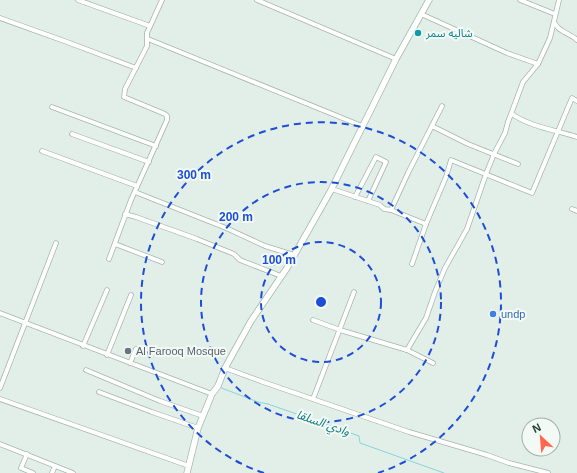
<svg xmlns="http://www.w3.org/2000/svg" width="577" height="473" font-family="Helvetica,'Noto Sans Arabic',sans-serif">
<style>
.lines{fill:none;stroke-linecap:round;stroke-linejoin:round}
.stream{stroke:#84d6da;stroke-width:1}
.street-casing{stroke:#a4b7af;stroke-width:5.5}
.secondary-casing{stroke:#9fbbaf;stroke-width:7}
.street{stroke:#fff;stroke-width:4}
.secondary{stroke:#fff;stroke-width:5.5}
.ring{fill:none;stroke:#1d4ed8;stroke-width:2;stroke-dasharray:7 5}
.culture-dot{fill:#0f9aa8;stroke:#f3faf6;stroke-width:1.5}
.shop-dot{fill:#3f7fe0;stroke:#f3faf6;stroke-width:1.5}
.worship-dot{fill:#6b7280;stroke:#f3faf6;stroke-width:1.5}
.labels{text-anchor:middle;stroke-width:4;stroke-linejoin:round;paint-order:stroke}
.culture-label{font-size:11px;fill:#0d838f;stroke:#f3faf6;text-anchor:start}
.shop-label{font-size:11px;fill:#366cbe;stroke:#f3faf6;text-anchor:start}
.worship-label{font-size:11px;fill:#5b616d;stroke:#f3faf6;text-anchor:start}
.water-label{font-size:12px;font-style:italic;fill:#127a80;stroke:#f3faf6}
.centre{fill:#1d4ed8;stroke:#f3faf6;stroke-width:2}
.ring-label{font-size:12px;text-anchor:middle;font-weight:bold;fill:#1d4ed8;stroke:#f3faf6;stroke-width:4;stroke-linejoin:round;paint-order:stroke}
</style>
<rect width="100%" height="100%" fill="#e2eee8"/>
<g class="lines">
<path class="stream" d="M219,387L258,402L268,404L359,436L360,443L444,473"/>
<g class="street-casing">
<g id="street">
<path d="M78,0L150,26"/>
<path d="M257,0L396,59"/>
<path d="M520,0L555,14"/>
<path d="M421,14L507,53L538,64"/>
<path d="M0,18L67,42L136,68"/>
<path d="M554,22C558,32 570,33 577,40"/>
<path d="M148,39L362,126"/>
<path d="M52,107L156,146"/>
<path d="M512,114C531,127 555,130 577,137"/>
<path d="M432,126L468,144L518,164"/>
<path d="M72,134L149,162"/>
<path d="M42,151L137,186"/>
<path d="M332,189L380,205L384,209L391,210L426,224"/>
<path d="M135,192L226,228L265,246L294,255"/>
<path d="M355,197L376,157L386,162L368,201"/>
<path d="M572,209L577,211"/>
<path d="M391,210L408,173L442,106"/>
<path d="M125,214L136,217L197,239L234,254L240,260L281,276"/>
<path d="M115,244L162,262"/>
<path d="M109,259L131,200L167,120V116L165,114L124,97L125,89L147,46V33L162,0"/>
<path d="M412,264L426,224L446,177L451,160L532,193L572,98L577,101"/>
<path d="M0,313L212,394"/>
<path d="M313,320L340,330L407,350L433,363"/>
<path d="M83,346L107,290"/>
<path d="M407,350L426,318L435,292L445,268L467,229L486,174L494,154L505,133L508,122L523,82L538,64L550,38L559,0"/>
<path d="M107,355L131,295"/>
<path d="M130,363L136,349"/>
<path d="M225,368L263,382L409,432L487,455L509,463L548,473"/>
<path d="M86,370L160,401L203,416"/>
<path d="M0,388L56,243"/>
<path d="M99,392L152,412L198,428"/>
<path d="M0,399L189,466"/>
<path d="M313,399L354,292"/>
<path d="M0,444L73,473"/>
<path d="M27,454L21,468L33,473"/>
<path d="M52,473L55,466"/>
</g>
</g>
<g class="secondary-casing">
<path id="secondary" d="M187,473L198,428L212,394L218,386L225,368L251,321L287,268L330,192L396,59L429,0"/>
</g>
<use href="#street" class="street"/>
<use href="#secondary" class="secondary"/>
</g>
<g class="ring">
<circle cx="321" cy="302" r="60"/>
<circle cx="321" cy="302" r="120"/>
<path d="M264 473A180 180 0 1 1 378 473"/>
</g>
<circle class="culture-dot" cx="418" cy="33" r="4"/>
<circle class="shop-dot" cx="493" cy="314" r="4"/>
<circle class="worship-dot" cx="128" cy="351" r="4"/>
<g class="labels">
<g class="culture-label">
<text x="426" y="37">شاليه سمر</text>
</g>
<g class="shop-label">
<text x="501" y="318">undp</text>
</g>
<g class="worship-label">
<text x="136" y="355">Al Farooq Mosque</text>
</g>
<g class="water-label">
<text transform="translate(323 423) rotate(19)" y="4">وادي السلقا</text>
</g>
</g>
<circle cx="321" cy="302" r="6" class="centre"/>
<g class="ring-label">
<text x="194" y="179">300 m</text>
<text x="236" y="221">200 m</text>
<text x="279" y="264">100 m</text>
</g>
<g transform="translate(541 437) rotate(334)"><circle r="19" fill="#f3faf6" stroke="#9fb0a9"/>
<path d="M0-3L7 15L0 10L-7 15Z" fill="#ff684f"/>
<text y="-6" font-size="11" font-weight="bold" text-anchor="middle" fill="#204235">N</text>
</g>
</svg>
